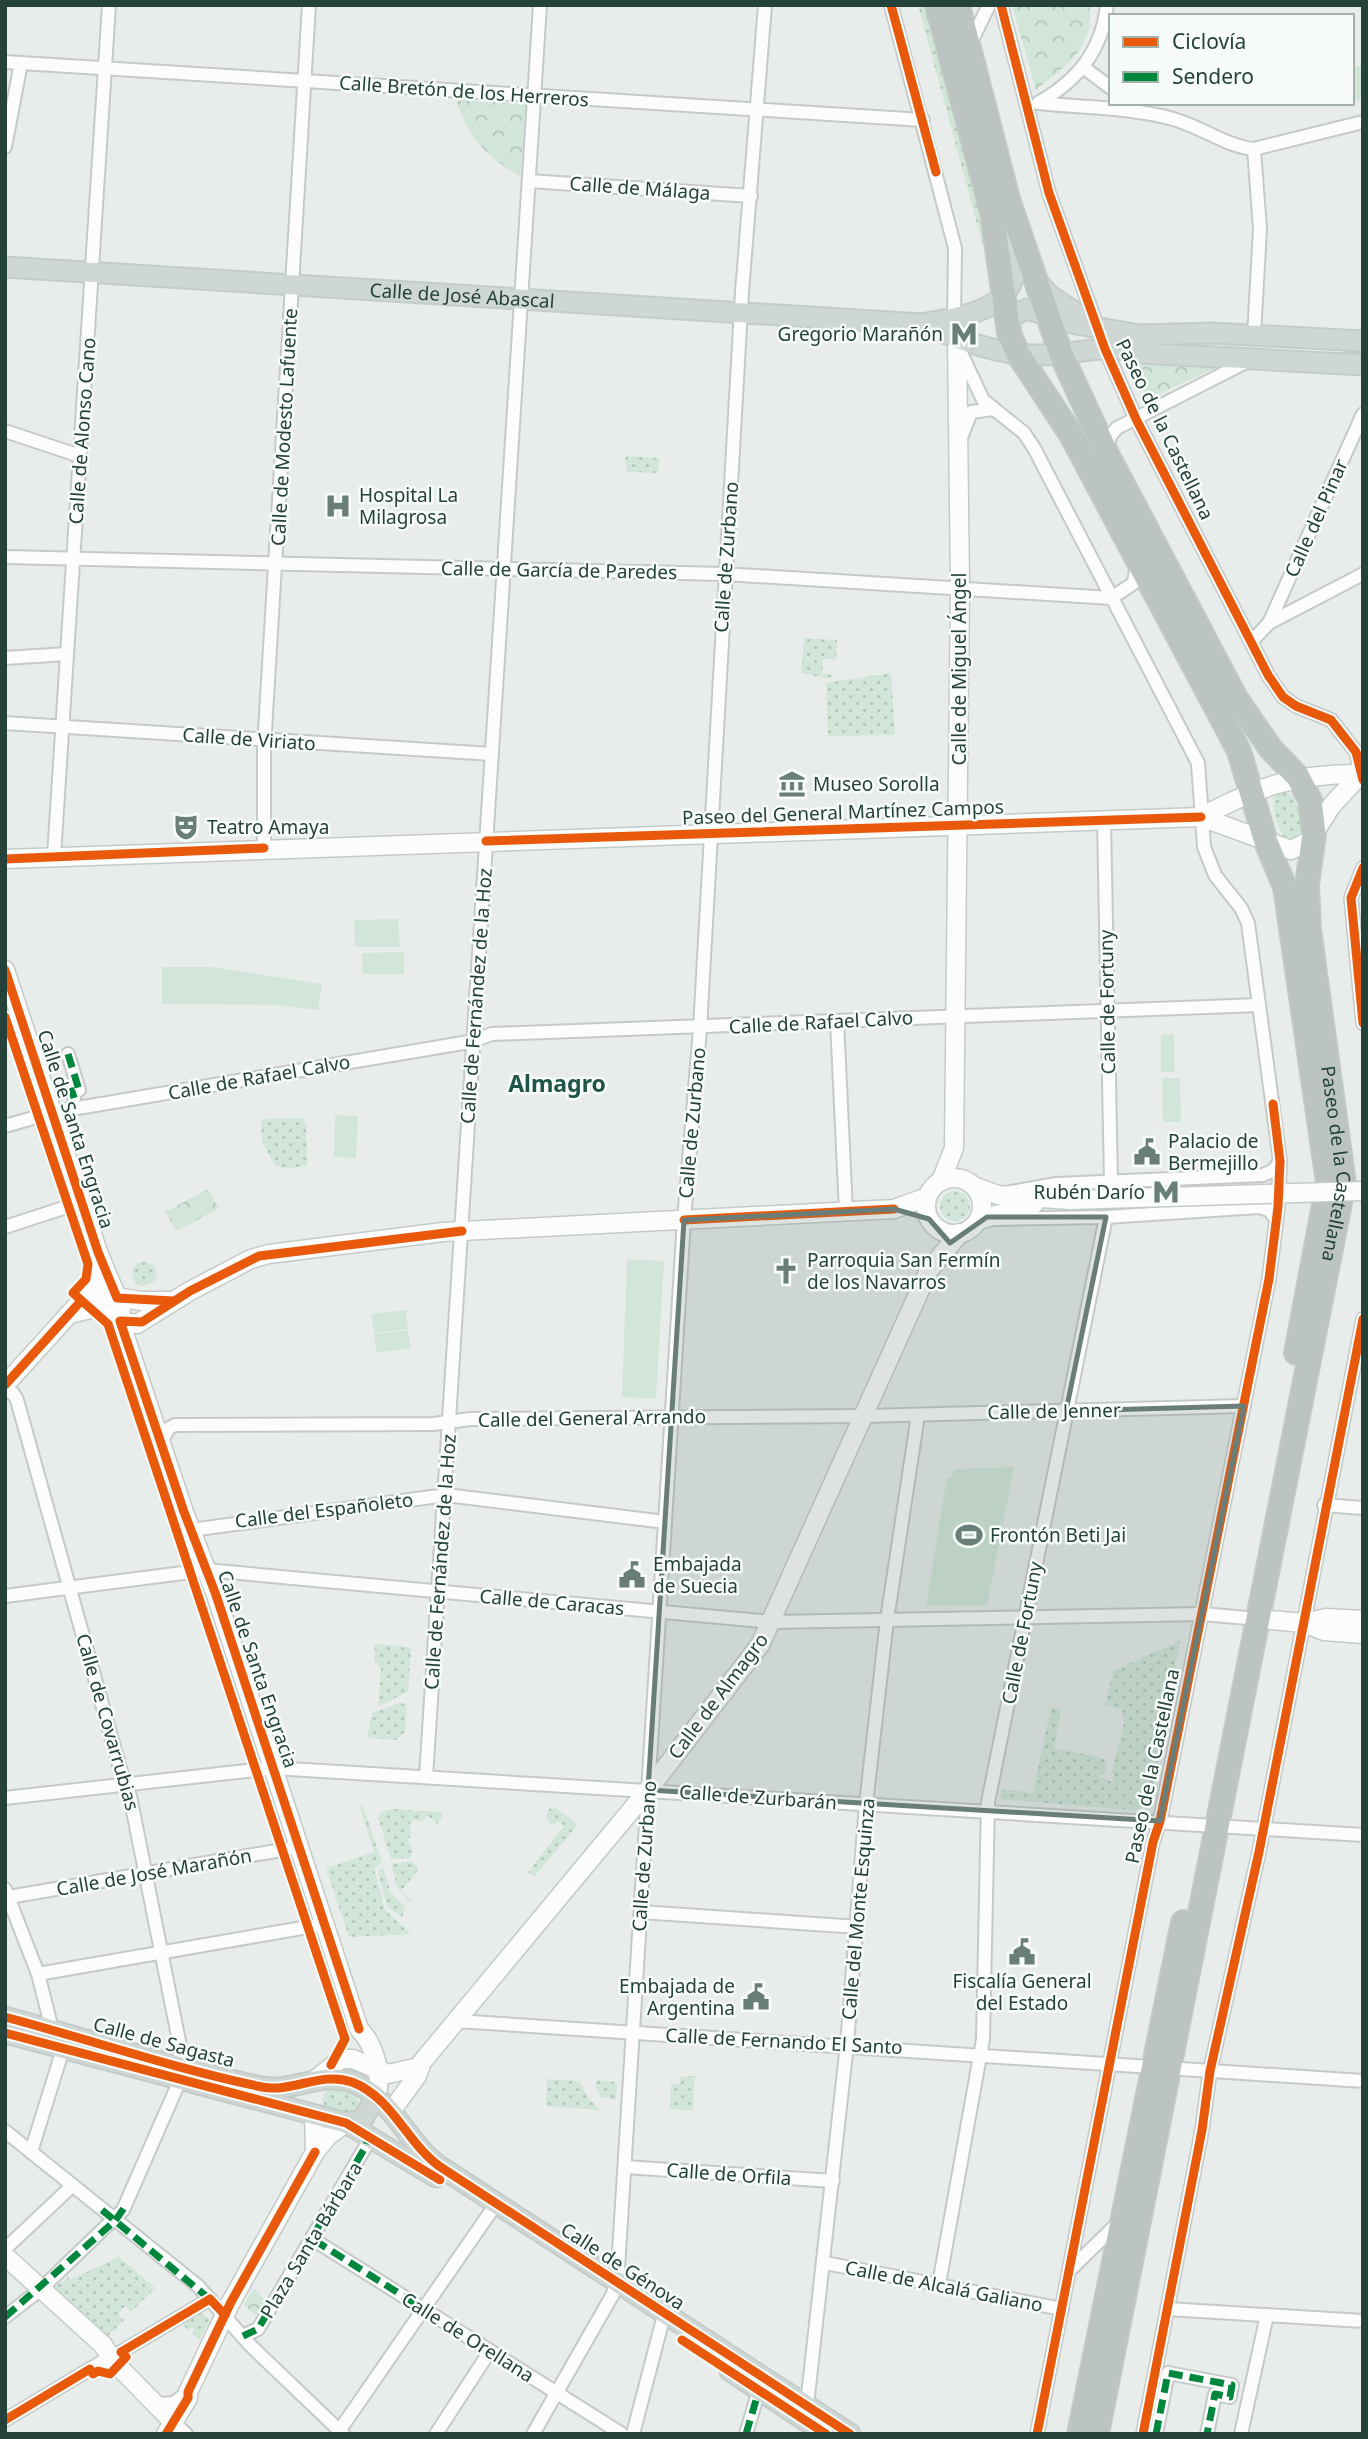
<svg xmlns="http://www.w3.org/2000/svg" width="1368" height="2439" font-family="'Noto Sans',sans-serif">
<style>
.grass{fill:url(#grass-dots)}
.park{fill:url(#park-crowns)}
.pitch{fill:#d1e6d8}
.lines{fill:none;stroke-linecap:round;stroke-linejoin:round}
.primary-tunnel{stroke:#c1cbc8;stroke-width:19;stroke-dasharray:19 10;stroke-linecap:butt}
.street-casing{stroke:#c5cac8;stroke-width:16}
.secondary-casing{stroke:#c3cbc8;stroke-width:21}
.primary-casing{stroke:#c3ccc9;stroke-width:23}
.highway-casing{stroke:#c3ccc9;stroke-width:26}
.street{stroke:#fcfcfc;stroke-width:12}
.secondary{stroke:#fcfcfc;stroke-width:18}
.primary{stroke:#cfd7d5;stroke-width:19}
.highway{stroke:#bcc4c2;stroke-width:23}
.secondary-bridge-casing{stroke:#c3cbc8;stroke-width:21;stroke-linecap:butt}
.secondary-bridge{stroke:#fcfcfc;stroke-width:18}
.quiet{stroke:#00873e;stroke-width:7;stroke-dasharray:14 7;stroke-linecap:butt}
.cycleway-casing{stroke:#f7fbf9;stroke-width:13}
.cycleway{stroke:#e8590c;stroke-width:9}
.marked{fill:#697e78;fill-opacity:0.2;stroke:#697e78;stroke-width:5;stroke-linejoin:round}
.labels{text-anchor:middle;stroke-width:5;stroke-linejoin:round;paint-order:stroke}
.street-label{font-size:19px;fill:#24423a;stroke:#f7fbf9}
.poi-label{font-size:19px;fill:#24423a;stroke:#f7fbf9;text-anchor:start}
.quarter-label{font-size:23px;font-weight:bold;fill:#1f5548;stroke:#f7fbf9}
</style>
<defs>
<pattern id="grass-dots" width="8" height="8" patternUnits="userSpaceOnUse" patternTransform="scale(1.75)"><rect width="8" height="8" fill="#d1e6d8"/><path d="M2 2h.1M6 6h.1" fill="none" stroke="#b3c6ba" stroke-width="1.8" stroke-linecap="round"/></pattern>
<pattern id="park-crowns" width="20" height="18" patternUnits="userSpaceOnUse" patternTransform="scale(1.75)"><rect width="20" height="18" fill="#d1e6d8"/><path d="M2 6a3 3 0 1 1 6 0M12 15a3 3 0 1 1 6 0" fill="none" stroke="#b3c6ba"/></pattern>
</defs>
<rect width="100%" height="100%" fill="#e8edeb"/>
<g class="grass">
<path d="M918,5H927L987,230L983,246Z"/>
<path d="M625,456L659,458L658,473L627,472Z"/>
<path d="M804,638L837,640L836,659H823L822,674L832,675L831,679L801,673Z"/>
<path d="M891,673L895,735L828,736L826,683Z"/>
<path d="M1282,791L1293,796L1300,812L1302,830L1294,838L1283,836L1275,817L1273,798Z"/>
<path d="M303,1118L306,1126L307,1166L288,1168L275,1166L262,1142L261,1119Z"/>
<circle cx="955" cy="1206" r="15"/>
<path d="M144,1261L155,1266L157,1275L154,1282L142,1286L135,1283L132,1271L136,1264Z"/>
<path d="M1180,1641L1150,1805L1132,1810L1000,1799L1002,1789L1033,1793L1051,1707L1061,1709L1054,1748L1107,1759L1105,1773L1098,1776L1112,1782L1114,1775L1111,1774L1124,1723L1122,1709L1105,1705L1113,1671Z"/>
<path d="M375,1644L411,1647L408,1692L378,1706L381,1668L374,1660Z"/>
<path d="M399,1703L407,1704L405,1732L396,1740L367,1738L372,1713Z"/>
<path d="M363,1806L382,1862L374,1869L385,1910L411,1934L349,1937L326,1868L374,1852L360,1807Z"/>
<path d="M554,1807L575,1822L577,1826L534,1877L528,1872L564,1826L558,1821L553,1825L545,1819L549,1809Z"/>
<path d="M393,1809L441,1812L443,1816L437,1824L427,1815L423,1821L413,1820L409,1825L412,1834L408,1839L413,1851L410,1858L391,1859L378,1818L382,1811Z"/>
<path d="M412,1861L419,1869L401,1891L414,1902H410L398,1889L391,1864Z"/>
<path d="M383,1867L391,1893L405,1907L402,1918L387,1906L378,1872Z"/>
<path d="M692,2076H695L693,2110L670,2109L671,2083L680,2084V2077Z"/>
<path d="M547,2079L580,2081L588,2098L600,2110L546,2106Z"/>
<path d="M596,2080L617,2082L616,2100L601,2097L596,2089Z"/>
<path d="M336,2088L357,2095L360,2109L351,2115L327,2110C318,2100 323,2089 336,2088Z"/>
<path d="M119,2257L155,2288L131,2312L126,2306L118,2314L124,2320L108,2336L54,2286L67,2280V2275L71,2279Z"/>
<path d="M200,2311L210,2320L200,2340L192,2333L195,2330L192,2327L188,2330L181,2323Z"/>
</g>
<g class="park">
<path d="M1012,5H1089C1097,47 1064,67 1036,90Z"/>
<path d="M456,100L527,104L520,176C484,155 470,140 456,100Z"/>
<path d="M1225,363L1146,400L1133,365Z"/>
<path d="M208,1189L219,1208L177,1231L165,1212Z"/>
<path d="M254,2289L268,2303L255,2315L244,2304Z"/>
</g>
<g class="pitch">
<path d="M1363,65V99L1352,102V68Z"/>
<path d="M398,919L400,947H355L354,920Z"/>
<path d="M404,952V974H363L362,953Z"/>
<path d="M162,967H212L322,984L318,1010L277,1005L162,1004Z"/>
<path d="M1174,1034L1175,1072H1161V1035Z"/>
<path d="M1162,1078H1180L1181,1122H1163Z"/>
<path d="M335,1115L358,1116L356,1158L334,1157Z"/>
<path d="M627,1259L664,1261L656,1399L622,1397Z"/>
<path d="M406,1310L408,1329L374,1333L371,1314Z"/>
<path d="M408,1330L411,1348L377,1353L374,1334Z"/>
<path d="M1014,1467L987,1605L926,1606L947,1477L952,1478L954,1469Z"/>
</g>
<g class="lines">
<path class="primary-tunnel" d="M1343,353L1363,354"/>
<g class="street-casing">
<g id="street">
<path d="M891,5L955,248L954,322"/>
<path d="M1001,5L1049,193L1097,326"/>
<path d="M969,46L989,5"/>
<path d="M5,62L923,120"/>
<path d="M1083,67L1111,88"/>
<path d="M1038,103C1077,81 1102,51 1107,5"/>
<path d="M1039,103C1083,108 1130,107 1173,119C1200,126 1225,146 1254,149L1363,122"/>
<path d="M5,147L21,63"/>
<path d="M1254,149L1260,229L1254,335"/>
<path d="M529,181L751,196"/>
<path d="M1103,344L1136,419L1268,675L1283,697L1296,706L1331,720L1356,752L1363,780"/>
<path d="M961,353L983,400L1024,433L1034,448L1198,763L1204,847L1215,875L1241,908L1248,923L1280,1161L1278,1207L1269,1279L1160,1821L1153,1842L1037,2434"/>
<path d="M5,431L80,456"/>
<path d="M962,435L971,412L993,409"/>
<path d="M1107,449L1110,436L1117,428L1248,361"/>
<path d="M5,557L724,574L1111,598L1134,583L1137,563"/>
<path d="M1269,623L1363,414"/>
<path d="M1252,641L1269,623L1363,574"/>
<path d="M5,658L67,654"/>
<path d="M5,723L492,754"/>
<path d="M1104,820L1111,1183"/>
<path d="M264,848V747L309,5"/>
<path d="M54,856L109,5"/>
<path d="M1363,868L1351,898L1363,1023"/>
<path d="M837,1021L846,1212"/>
<path d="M5,1022L21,1017"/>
<path d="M68,1054L79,1090L72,1091L74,1098"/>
<path d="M5,1126L54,1112L469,1042L492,1034L1259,1005"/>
<path d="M1011,1192L1056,1184L1263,1175L1274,1170L1280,1161"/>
<path d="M994,1219L1106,1217L1259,1207L1269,1210L1276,1219"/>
<path d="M5,1227L82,1202"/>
<path d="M5,1391L13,1393L17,1400L121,1772L130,1796L181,2051L178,2064"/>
<path d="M161,1442L169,1428L175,1425L433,1424L470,1419L864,1416L1244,1406"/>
<path d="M1324,1505L1363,1508"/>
<path d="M191,1530L446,1495L665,1522"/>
<path d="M5,1596L206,1570L772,1622L1202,1614L1259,1619"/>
<path d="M426,1777L540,5"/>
<path d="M5,1798L273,1768L1363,1835"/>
<path d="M5,1889L38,1974L52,2029"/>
<path d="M9,1897L299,1847"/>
<path d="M641,1912L858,1927"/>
<path d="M38,1974L325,1924"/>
<path d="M456,2021L1363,2081"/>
<path d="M5,2131L198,2286L250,2345L343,2434"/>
<path d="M31,2152L63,2049"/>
<path d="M625,2167L833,2181"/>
<path d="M314,2240L622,2434"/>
<path d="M5,2249L72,2186"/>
<path d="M825,2263L1062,2309"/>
<path d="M1071,2269L1120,2221"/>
<path d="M939,2284L983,2039L988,1802L1106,1217"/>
<path d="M1167,2309L1363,2321"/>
<path d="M5,2317L41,2289L123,2210L180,2080"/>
<path d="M243,2336L258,2329L366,2146L369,2135"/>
<path d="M121,2352L210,2299"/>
<path d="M159,2404L174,2403L188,2392"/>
<path d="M807,2405L847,2044L866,1804L887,1620L918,1415"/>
<path d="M5,2420L110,2357"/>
<path d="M173,2422L186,2434"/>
<path d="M337,2434L496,2204"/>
<path d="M436,2434L490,2351"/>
<path d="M533,2434L613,2294L618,2268L684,1220L700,1028L742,292L765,5"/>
<path d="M633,2434L664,2315"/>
<path d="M746,2434L759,2390"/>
<path d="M1143,2434L1202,2130L1210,2071L1259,1852L1363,1319"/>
<path d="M1156,2434L1168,2373L1232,2385L1230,2397L1215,2394L1207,2434"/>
<path d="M1241,2434L1267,2315"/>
</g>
</g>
<g class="secondary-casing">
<g id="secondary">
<path d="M1201,817C1257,787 1297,773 1361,774"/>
<path d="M5,859L1201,817L1291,850L1309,841L1332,805L1363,772"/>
<path d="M5,970L98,1252L121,1307L120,1321L184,1512L216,1595L359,2029C375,2045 383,2076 376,2097"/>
<circle cx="954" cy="1206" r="28"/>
<path d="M941,1181L954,1148L960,587L957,338"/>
<path d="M976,1187L998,1195L1070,1200"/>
<path d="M979,1220L1034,1204"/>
<path d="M81,1301L95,1282L98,1252"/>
<path d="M69,1314L95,1308L120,1321L137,1324L190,1291L251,1259L269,1254L443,1232L894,1209L927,1197"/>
<path d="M5,1385L81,1301L99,1294L141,1301H173"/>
<path d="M1259,1619L1304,1623L1324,1631L1363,1634"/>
<path d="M1304,1623L1326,1618L1363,1620"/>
<path d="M315,2080L341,2059H353L388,2074L419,2067"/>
<path d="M392,2110L417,2076L422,2062L648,1790L760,1645L929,1270L960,1233"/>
<path d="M314,2115L315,2152"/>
<path d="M5,2256L103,2345L114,2362L173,2422"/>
<path d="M166,2434L188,2398V2392L231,2302L315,2152L328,2136L346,2123"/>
</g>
</g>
<g class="primary-casing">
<g id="primary">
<path id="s1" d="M5,267L922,324C977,314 1026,308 1015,238"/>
<path d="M1037,281L1049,295L1090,322"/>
<path d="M922,324C957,339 998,355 1037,355C1072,356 1105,342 1140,353L1363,365"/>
<path d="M1009,333L1012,316L1027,309L1076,324L1140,335L1213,333L1363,341"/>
<path d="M5,2017C91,2040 176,2069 262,2087C292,2093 321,2071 352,2082C393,2098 406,2142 439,2166L850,2434"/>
<path d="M5,2033L346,2123L436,2177"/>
<path d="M346,2123L362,2120L376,2097"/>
<path d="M730,2371L826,2434"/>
</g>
</g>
<g class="highway-casing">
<g id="highway">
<path d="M937,5L992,213L1009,333L1018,354L1070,433L1239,751L1266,842L1285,887L1328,1183L1296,1353"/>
<path id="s2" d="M958,5L1008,199L1061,354L1107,454L1237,700L1271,749L1298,777L1310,800L1314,834L1307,885L1309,929L1344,1183L1097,2434"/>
<path d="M1079,2434L1183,1922"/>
</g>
</g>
<use href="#street" class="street"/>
<use href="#secondary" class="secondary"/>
<use href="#primary" class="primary"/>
<use href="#highway" class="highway"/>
<g class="secondary-bridge-casing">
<path id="secondary-bridge" d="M1070,1200L1363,1191"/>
</g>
<use href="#secondary-bridge" class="secondary-bridge"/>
<g class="quiet">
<path d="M68,1054L79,1090L72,1091L74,1098"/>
<path d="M102,2210L212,2301"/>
<path d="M314,2240L424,2309"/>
<path d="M5,2317L115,2221L126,2205"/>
<path d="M243,2336L258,2329L366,2146L369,2135"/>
<path d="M746,2434L759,2390"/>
<path d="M1156,2434L1168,2373L1232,2385L1230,2397L1215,2394L1207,2434"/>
</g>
<g class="cycleway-casing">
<g id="cycleway">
<path d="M891,5L936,172"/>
<path d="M1001,5L1049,193L1105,349L1136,419L1268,675L1283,697L1296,706L1331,720L1356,752L1363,780"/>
<path d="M486,841L1201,817"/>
<path d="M5,859L264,848"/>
<path d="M1363,868L1351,898L1363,1023"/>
<path d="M5,970L98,1252L117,1298L173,1301"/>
<path d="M5,1017L88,1264L86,1279L73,1293L108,1324L345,2039L331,2065"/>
<path d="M684,1220L894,1209"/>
<path d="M5,1385L81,1301"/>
<path d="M5,2017C91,2040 176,2069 262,2087C292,2093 321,2071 352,2082C393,2098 406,2142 439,2166L850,2434"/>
<path d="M359,2029L216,1595L184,1512L120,1321L142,1322L190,1291L259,1256L462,1231"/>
<path d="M5,2033L346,2123L440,2180"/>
<path d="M682,2340L826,2434"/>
<path d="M5,2420L90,2369L93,2374L98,2371L110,2374L126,2357L121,2352L210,2299L225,2315"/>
<path d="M166,2434L188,2398V2392L231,2302L315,2152"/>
<path d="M1037,2434L1153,1842L1160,1821L1269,1279L1278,1207L1280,1161L1273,1104"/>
<path d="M1143,2434L1202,2130L1210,2071L1259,1852L1363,1319"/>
</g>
</g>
<use href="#cycleway" class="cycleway"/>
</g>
<path class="marked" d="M894,1209L929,1219L950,1243L987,1217H1106L1066,1411L1244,1406L1160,1821L648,1790L684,1220Z"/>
<defs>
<g id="metro-bare" transform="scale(2.1)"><path d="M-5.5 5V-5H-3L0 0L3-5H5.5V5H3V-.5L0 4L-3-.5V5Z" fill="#697e78" stroke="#f7fbf9" stroke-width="2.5" paint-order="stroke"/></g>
<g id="hospital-bare" transform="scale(2.1)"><path d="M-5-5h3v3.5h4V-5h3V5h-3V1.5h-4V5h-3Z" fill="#697e78" stroke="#f7fbf9" stroke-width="2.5" paint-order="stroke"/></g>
<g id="museum-bare" transform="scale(2.1)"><path d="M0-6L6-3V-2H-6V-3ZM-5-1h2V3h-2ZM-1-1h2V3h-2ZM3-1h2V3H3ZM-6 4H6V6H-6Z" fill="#697e78" stroke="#f7fbf9" stroke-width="2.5" paint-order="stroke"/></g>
<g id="theatre-bare" transform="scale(2.1)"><path d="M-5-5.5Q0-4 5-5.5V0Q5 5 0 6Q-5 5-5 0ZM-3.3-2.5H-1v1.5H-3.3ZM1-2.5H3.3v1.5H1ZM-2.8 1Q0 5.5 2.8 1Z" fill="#697e78" stroke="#f7fbf9" stroke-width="2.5" paint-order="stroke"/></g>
<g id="civic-bare" transform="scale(2.1)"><path d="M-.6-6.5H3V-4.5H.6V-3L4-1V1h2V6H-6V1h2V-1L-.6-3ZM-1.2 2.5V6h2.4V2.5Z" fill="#697e78" stroke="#f7fbf9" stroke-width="2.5" paint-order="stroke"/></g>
<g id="church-bare" transform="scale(2.1)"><path d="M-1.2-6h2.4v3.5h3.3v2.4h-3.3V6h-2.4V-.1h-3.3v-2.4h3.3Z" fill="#697e78" stroke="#f7fbf9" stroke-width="2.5" paint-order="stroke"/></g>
<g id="stadium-bare" transform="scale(2.1)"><path d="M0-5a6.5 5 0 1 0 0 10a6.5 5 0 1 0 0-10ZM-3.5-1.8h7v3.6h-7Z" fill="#697e78" stroke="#f7fbf9" stroke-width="2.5" paint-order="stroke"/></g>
</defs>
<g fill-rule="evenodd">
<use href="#metro-bare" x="964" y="334"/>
<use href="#hospital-bare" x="338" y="506"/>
<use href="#museum-bare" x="792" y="784"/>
<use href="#theatre-bare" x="186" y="827"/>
<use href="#civic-bare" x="1147" y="1152"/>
<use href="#metro-bare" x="1166" y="1192"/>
<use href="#church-bare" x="786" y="1271"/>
<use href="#stadium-bare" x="969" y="1535"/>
<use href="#civic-bare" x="632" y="1575"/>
<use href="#civic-bare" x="1022" y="1952"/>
<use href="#civic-bare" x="756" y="1997"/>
</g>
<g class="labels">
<g class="street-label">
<text transform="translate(464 91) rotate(4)" y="7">Calle Bretón de los Herreros</text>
<text transform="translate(640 188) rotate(4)" y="7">Calle de Málaga</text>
<text dy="7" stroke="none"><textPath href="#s1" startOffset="458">Calle de José Abascal</textPath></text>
<text transform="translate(284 427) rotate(-87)" y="7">Calle de Modesto Lafuente</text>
<text transform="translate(1165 429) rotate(64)" y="7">Paseo de la Castellana</text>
<text transform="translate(82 431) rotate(-86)" y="7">Calle de Alonso Cano</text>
<text transform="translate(1316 518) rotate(-66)" y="7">Calle del Pinar</text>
<text transform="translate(726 557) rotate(-86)" y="7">Calle de Zurbano</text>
<text transform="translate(559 570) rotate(1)" y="7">Calle de García de Paredes</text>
<text transform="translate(959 669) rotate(-90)" y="7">Calle de Miguel Ángel</text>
<text transform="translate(249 739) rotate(4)" y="7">Calle de Viriato</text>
<text transform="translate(843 812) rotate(-2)" y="7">Paseo del General Martínez Campos</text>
<text transform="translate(476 996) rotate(-86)" y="7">Calle de Fernández de la Hoz</text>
<text transform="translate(1107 1002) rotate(-91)" y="7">Calle de Fortuny</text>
<text transform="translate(821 1022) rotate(-3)" y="7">Calle de Rafael Calvo</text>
<text transform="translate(259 1077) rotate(-10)" y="7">Calle de Rafael Calvo</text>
<text transform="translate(692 1123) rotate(-85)" y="7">Calle de Zurbano</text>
<text transform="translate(76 1129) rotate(72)" y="7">Calle de Santa Engracia</text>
<text dy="7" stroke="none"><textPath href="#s2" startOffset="1244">Paseo de la Castellana</textPath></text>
<text transform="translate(1054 1411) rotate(-1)" y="7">Calle de Jenner</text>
<text transform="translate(592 1418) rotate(-1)" y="7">Calle del General Arrando</text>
<text transform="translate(324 1510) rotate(-7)" y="7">Calle del Españoleto</text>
<text transform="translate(440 1562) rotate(-86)" y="7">Calle de Fernández de la Hoz</text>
<text transform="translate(552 1602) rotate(5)" y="7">Calle de Caracas</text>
<text transform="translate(1022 1633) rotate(-79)" y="7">Calle de Fortuny</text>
<text transform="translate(258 1669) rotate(71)" y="7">Calle de Santa Engracia</text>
<text transform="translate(718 1696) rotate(-53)" y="7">Calle de Almagro</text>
<text transform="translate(108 1722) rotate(74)" y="7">Calle de Covarrubias</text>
<text transform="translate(1152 1766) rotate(-78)" y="7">Paseo de la Castellana</text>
<text transform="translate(758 1797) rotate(4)" y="7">Calle de Zurbarán</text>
<text transform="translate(644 1856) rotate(-86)" y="7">Calle de Zurbano</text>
<text transform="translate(154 1872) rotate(-10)" y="7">Calle de José Marañón</text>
<text transform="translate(858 1909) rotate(-85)" y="7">Calle del Monte Esquinza</text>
<text transform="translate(784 2041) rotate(3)" y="7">Calle de Fernando El Santo</text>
<text transform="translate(164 2042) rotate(15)" y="7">Calle de Sagasta</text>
<text transform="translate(729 2174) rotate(4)" y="7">Calle de Orfila</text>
<text transform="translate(311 2240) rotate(-59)" y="7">Plaza Santa Bárbara</text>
<text transform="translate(623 2266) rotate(33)" y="7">Calle de Génova</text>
<text transform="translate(944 2286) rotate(11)" y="7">Calle de Alcalá Galiano</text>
<text transform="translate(468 2337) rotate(32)" y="7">Calle de Orellana</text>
</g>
<g class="poi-label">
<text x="943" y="341" text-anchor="end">Gregorio Marañón</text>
<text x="359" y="502">Hospital La<tspan x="359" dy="22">Milagrosa</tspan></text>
<text x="813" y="791">Museo Sorolla</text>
<text x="207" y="834">Teatro Amaya</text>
<text x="1168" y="1148">Palacio de<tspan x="1168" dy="22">Bermejillo</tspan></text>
<text x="1145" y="1199" text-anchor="end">Rubén Darío</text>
<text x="807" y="1267">Parroquia San Fermín<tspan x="807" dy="22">de los Navarros</tspan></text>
<text x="990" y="1542">Frontón Beti Jai</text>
<text x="653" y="1571">Embajada<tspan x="653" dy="22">de Suecia</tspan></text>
<text x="1022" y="1988" text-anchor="middle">Fiscalía General<tspan x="1022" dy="22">del Estado</tspan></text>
<text x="735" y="1993" text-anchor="end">Embajada de<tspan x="735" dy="22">Argentina</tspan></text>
</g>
<g class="quarter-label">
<text x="557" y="1092">Almagro</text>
</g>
</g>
<rect width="1368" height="2439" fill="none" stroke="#24423a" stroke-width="14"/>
<rect x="1109" y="14" width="245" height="91" fill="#f7fbf9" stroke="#a3b1ad" stroke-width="2"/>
<rect x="1123" y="37" width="35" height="10" fill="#e8590c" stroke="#a3b1ad" stroke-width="2"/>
<text x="1172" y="49" font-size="21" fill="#24423a">Ciclovía</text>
<rect x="1123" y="72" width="35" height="10" fill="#00873e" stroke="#a3b1ad" stroke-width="2"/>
<text x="1172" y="84" font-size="21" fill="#24423a">Sendero</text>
</svg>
